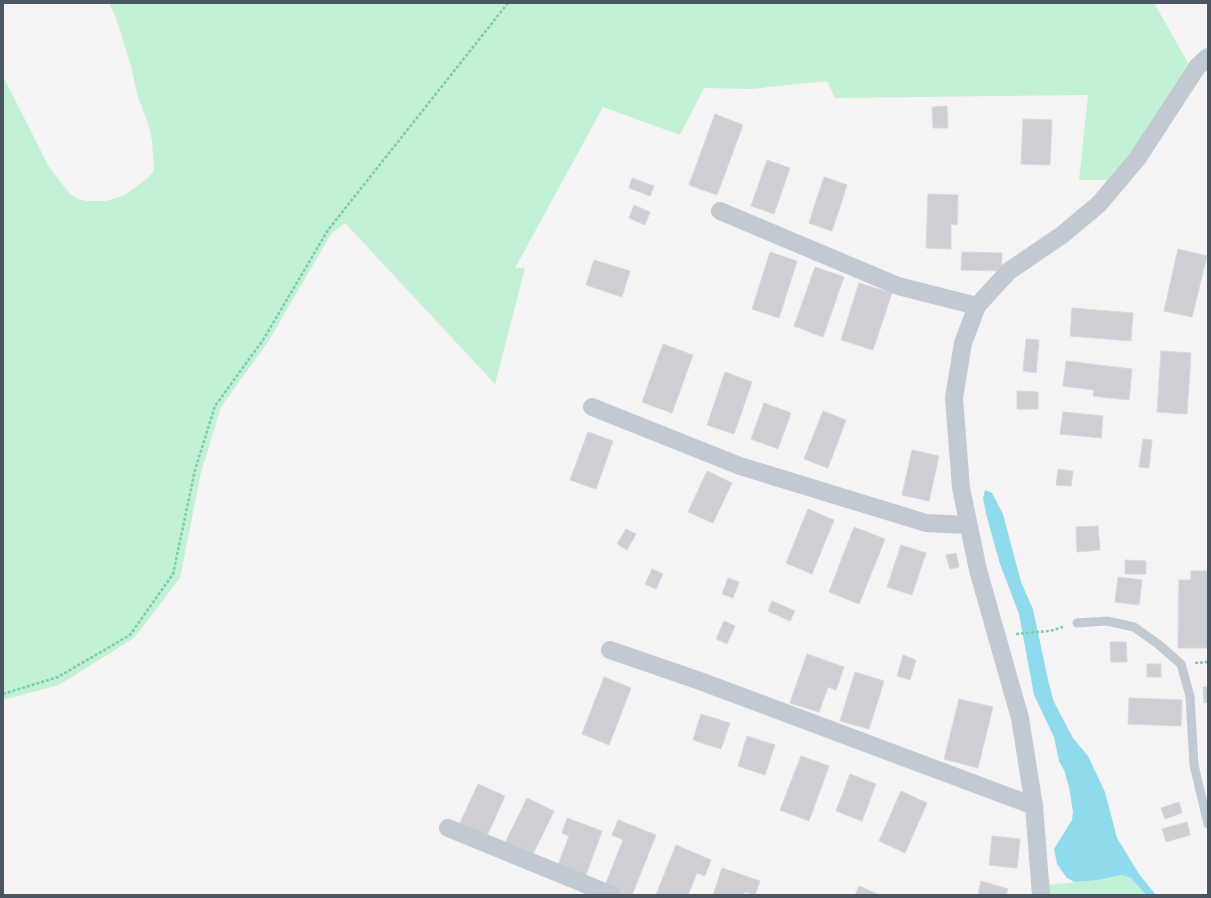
<svg xmlns="http://www.w3.org/2000/svg" width="1211" height="898" font-family="'DejaVu Sans',sans-serif">
<style>
.green{fill:#c3f1d5}
.water{fill:#90daee}
.building{fill:#cdcfd5;stroke:#d7d9de}
.lines{fill:none;stroke-linecap:round;stroke-linejoin:round}
.path{stroke:#7ad0a6;stroke-width:2.5;stroke-dasharray:3 2;stroke-linecap:butt}
.service{stroke:#c1cad2;stroke-width:9}
.minor{stroke:#c1cad2;stroke-width:18}
</style>
<rect width="100%" height="100%" fill="#f5f3f3"/>
<g class="green">
<path d="M109,3H1154L1188,63L1113,180H1079L1088,95L835,98L827,81L751,89L704,88L680,135L603,107L515,268H525L495,384L345,223L331,234L268,342L221,407L201,472L180,578L134,638L59,685L3,700V76L49,167L70,194L78,199L87,201H106L125,195L148,178L154,170L152,141L149,126L137,94L131,66L116,18Z"/>
<path d="M1122,875L1131,878L1146,895H1048L1047,885L1098,880Z"/>
</g>
<path class="water" d="M985,490L992,493L1003,514L1021,582L1033,609L1048,680L1054,702L1073,738L1088,756L1105,792L1117,838L1139,874L1156,895H1146L1131,878L1122,875L1098,880L1075,882L1067,878L1057,864L1054,849L1072,820L1073,812L1069,787L1064,770L1059,761L1054,737L1034,695L1019,614L1000,564L986,514L983,498Z"/>
<g class="building">
<path d="M947,106L948,128H933L932,107Z"/>
<path d="M715,114L743,125L717,195L689,185Z"/>
<path d="M1023,119L1052,120L1050,165L1021,164Z"/>
<path d="M767,160L790,168L774,214L751,206Z"/>
<path d="M824,177L847,185L832,231L809,223Z"/>
<path d="M632,178L654,186L650,196L629,188Z"/>
<path d="M928,194L958,195L957,225L951,224V249L926,248Z"/>
<path d="M634,205L650,212L645,225L629,218Z"/>
<path d="M1178,249L1207,256L1192,317L1164,311Z"/>
<path d="M770,252L797,261L779,318L752,309Z"/>
<path d="M962,252L1002,253L1001,271L961,270Z"/>
<path d="M594,260L630,271L622,297L586,285Z"/>
<path d="M815,267L844,277L823,337L794,326Z"/>
<path d="M859,283L892,293L873,350L841,340Z"/>
<path d="M1072,308L1133,313L1131,341L1070,336Z"/>
<path d="M1026,339L1039,340L1036,373L1023,371Z"/>
<path d="M663,344L693,355L672,413L642,402Z"/>
<path d="M1161,351L1191,353L1187,414L1157,412Z"/>
<path d="M1066,361L1132,369L1129,400L1093,396L1094,390L1063,386Z"/>
<path d="M725,372L752,382L734,434L707,425Z"/>
<path d="M1017,391L1038,392V409H1017Z"/>
<path d="M764,403L791,413L778,449L751,439Z"/>
<path d="M823,411L846,420L828,468L804,459Z"/>
<path d="M1063,412L1103,416L1101,438L1060,434Z"/>
<path d="M588,432L613,441L596,489L570,480Z"/>
<path d="M1143,439L1152,440L1149,468L1139,467Z"/>
<path d="M912,450L939,456L929,501L902,495Z"/>
<path d="M1058,469L1073,471L1071,486L1056,485Z"/>
<path d="M707,471L732,483L713,523L688,512Z"/>
<path d="M808,509L834,520L812,574L786,563Z"/>
<path d="M1098,526L1100,550L1077,552L1076,527Z"/>
<path d="M854,527L885,539L859,604L829,592Z"/>
<path d="M626,529L636,534L627,550L617,544Z"/>
<path d="M901,545L926,553L912,595L887,587Z"/>
<path d="M956,553L959,567L950,569L946,555Z"/>
<path d="M1125,560L1146,561V574H1125Z"/>
<path d="M652,569L663,574L656,589L645,584Z"/>
<path d="M1191,571H1208V648H1178L1179,580H1191Z"/>
<path d="M1118,577L1142,580L1139,605L1115,602Z"/>
<path d="M728,578L739,582L733,598L722,594Z"/>
<path d="M772,601L795,611L790,621L768,611Z"/>
<path d="M724,621L735,626L727,644L716,639Z"/>
<path d="M1110,642H1126L1127,662H1111Z"/>
<path d="M807,654L844,667L836,690L828,687L819,712L790,703Z"/>
<path d="M903,655L916,660L910,680L897,676Z"/>
<rect x="1147" y="664" width="14" height="13"/>
<path d="M855,672L884,681L869,729L840,721Z"/>
<path d="M604,677L631,688L609,745L582,734Z"/>
<path d="M1203,687H1208V702L1204,703Z"/>
<path d="M1129,698L1182,700L1181,726L1128,724Z"/>
<path d="M959,699L993,707L978,768L944,759Z"/>
<path d="M701,714L730,723L721,749L693,740Z"/>
<path d="M747,736L775,745L765,775L738,766Z"/>
<path d="M801,756L829,766L809,821L780,810Z"/>
<path d="M850,774L876,784L862,821L836,811Z"/>
<path d="M478,784L505,796L486,838L459,825Z"/>
<path d="M901,791L927,803L905,853L879,841Z"/>
<path d="M527,798L554,811L532,856L505,843Z"/>
<path d="M1179,802L1182,813L1165,819L1161,808Z"/>
<path d="M567,818L602,831L585,878L557,868L569,836L562,833Z"/>
<path d="M618,820L656,835L632,895H624L604,888L623,840L612,835Z"/>
<path d="M1187,822L1190,835L1166,842L1162,829Z"/>
<path d="M992,836L1020,839L1017,868L989,865Z"/>
<path d="M676,845L711,860L705,876L697,873L688,895H656Z"/>
<path d="M722,868L760,881L755,895L745,892L744,895H713Z"/>
<path d="M981,881L1008,889L1006,895H978Z"/>
<path d="M859,886L880,895H855Z"/>
</g>
<g class="lines">
<g class="path">
<path d="M1016,634L1050,631L1063,627"/>
<path d="M1195,663L1208,662"/>
<path d="M3,694L58,677L130,635L173,574L195,470L215,406L263,340L328,230L508,3"/>
</g>
<path class="service" d="M1077,623L1107,621L1134,627L1158,644L1181,664L1190,696L1194,765L1208,824"/>
<g class="minor">
<path d="M720,211L898,286L977,306"/>
<path d="M592,407L740,466L926,523L968,525"/>
<path d="M610,650L700,681L1034,806"/>
<path d="M448,828L612,895"/>
<path d="M1041,895L1034,806L1020,718L978,570L961,488L954,398L963,343L977,306L1009,271L1062,235L1099,204L1137,159L1197,67L1208,57"/>
</g>
</g>
<rect width="1211" height="898" fill="none" stroke="#4a5661" stroke-width="8"/>
</svg>
